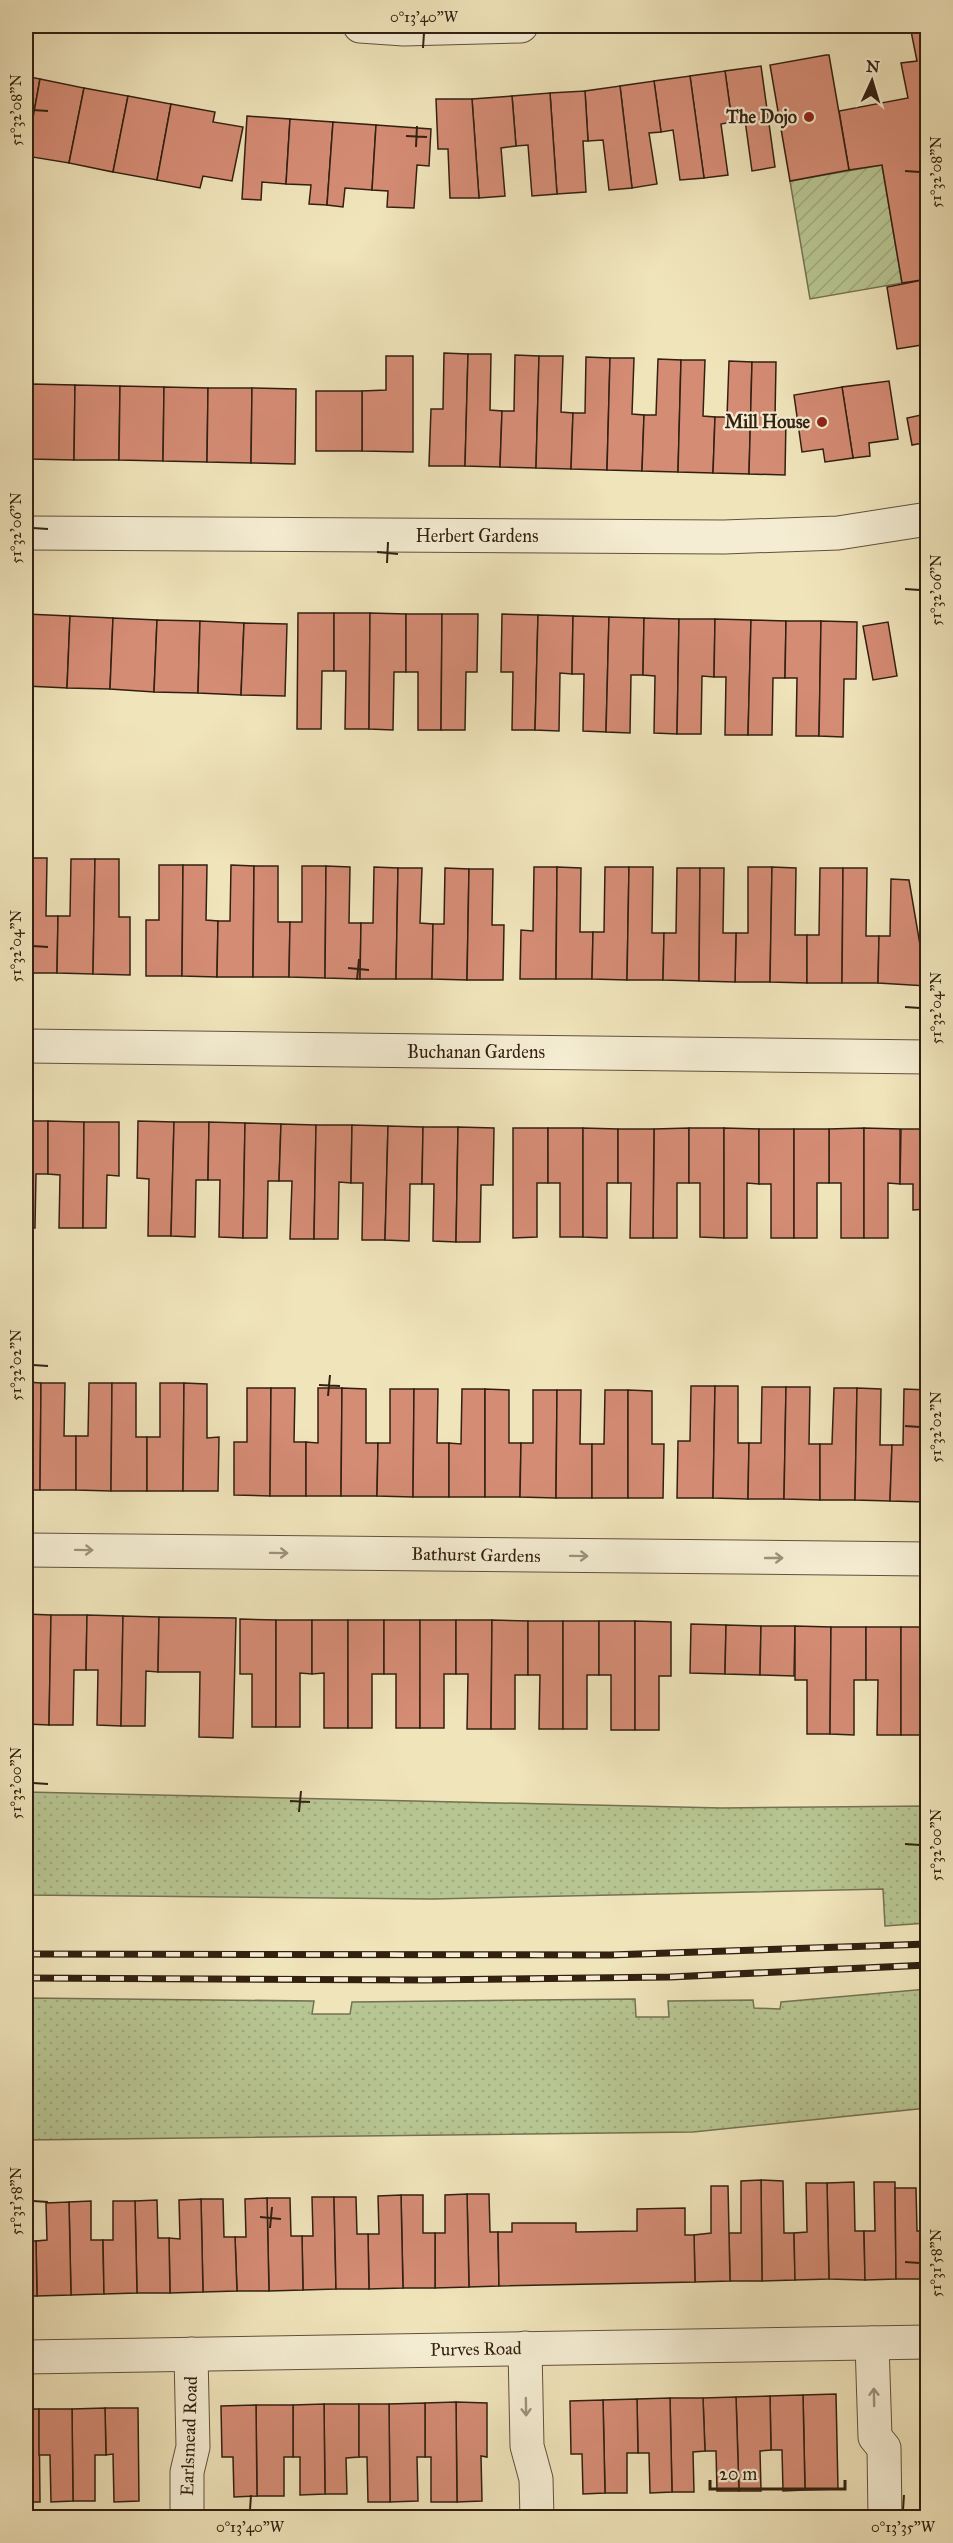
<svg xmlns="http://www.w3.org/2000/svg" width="953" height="2543" font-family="'IM FELL Great Primer',serif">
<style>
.grass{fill:url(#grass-dots);stroke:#747252;stroke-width:1.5}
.garden{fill:url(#garden-furrows);stroke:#747252;stroke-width:1.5}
.building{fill:#d58c75;stroke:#322011;stroke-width:1.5}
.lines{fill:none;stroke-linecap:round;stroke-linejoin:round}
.street-casing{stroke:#62513c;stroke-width:35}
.street{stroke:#f5edd3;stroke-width:33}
.rail-casing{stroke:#322011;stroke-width:7}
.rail{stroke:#f5edd3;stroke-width:4.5;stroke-dasharray:14;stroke-linecap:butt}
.oneway{stroke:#9d917c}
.ticks{fill:none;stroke:#322011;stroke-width:2}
.poi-dot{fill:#8f2418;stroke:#f5edd3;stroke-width:2}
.labels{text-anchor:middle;stroke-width:4.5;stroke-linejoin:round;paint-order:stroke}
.poi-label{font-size:18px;font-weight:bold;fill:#322011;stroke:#f5edd3;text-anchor:end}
.street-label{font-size:18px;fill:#322011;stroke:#f5edd3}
.neatline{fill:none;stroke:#322011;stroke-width:2}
.ticks-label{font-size:15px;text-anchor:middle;fill:#322011}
</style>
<defs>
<pattern id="grass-dots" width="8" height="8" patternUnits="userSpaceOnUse" patternTransform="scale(1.5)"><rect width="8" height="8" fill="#b7c592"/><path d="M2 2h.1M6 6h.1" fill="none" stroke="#9ea97d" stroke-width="1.8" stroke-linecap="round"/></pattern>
<pattern id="garden-furrows" width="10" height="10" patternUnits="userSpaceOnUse" patternTransform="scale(1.5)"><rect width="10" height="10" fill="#b7c592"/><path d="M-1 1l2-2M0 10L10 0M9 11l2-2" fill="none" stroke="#9ea97d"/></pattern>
</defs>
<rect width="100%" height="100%" fill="#f0e4bb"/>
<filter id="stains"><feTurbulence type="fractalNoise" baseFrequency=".00333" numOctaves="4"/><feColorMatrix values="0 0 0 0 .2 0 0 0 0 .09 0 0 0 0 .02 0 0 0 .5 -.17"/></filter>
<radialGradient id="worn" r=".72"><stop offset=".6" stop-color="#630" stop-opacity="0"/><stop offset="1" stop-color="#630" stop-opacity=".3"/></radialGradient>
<g class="grass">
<path d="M26,1792L722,1808L927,1806V1923L885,1926L883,1889L433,1899L26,1895Z"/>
<path d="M927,1989V2108L693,2132L26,2140V1998L314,2001L312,2014H350L352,2002L635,1999L636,2017H669L668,2001L753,2000L754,2008L780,2009L781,2002Z"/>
</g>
<path class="garden" d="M882,165L902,283L810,299L790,181Z"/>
<g class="building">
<path d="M910,26H928V279L902,283L882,165L849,170L839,111L908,98L901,63L917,61Z"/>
<path d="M826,55H829L849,170L790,181L770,65Z"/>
<path d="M761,66L775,167L752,171L745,120L732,122L725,71Z"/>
<path d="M725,71L732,122L721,124L728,175L704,178L690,76Z"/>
<path d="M26,76L40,79L26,156Z"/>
<path d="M690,76L704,178L680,180L673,130L661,132L654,81Z"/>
<path d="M40,79L84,88L69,163L26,156Z"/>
<path d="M654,81L661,132L649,133L657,184L632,188L620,86Z"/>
<path d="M620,86L632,188L609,190L603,140L588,141L585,91Z"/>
<path d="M84,88L128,96L113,172L69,163Z"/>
<path d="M585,91L588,141H583L586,192L557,194L550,93Z"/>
<path d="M550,93L557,194L532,196L528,145L516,146L512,96Z"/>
<path d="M128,96L171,104L157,180L113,172Z"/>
<path d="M512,96L516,146L501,148L505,196L479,198L472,99Z"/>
<path d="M436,99H472L479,198H450L448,149H438Z"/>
<path d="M171,104L215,112L213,122L243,127L232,181L203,176L200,188L157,180Z"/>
<path d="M247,116L290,119L286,184L262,182L261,200L242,199Z"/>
<path d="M290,119L333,122L327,205L309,204L311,185L286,184Z"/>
<path d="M333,122L376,125L372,190L345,188L343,207L327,205Z"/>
<path d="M376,125L431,129L429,166L417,165L414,208L387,207L388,191L372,190Z"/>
<path d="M928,279V344L897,349L887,287Z"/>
<path d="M444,353L468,354L465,466H429L431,409H443Z"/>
<path d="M468,354H491L490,410L502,411L500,467L465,466Z"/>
<path d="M515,355L539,356L536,468L500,467L502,411H514Z"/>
<path d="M386,356H413V452L362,451V391L386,390Z"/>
<path d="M539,356H563L561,412L573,413L571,469L536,468Z"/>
<path d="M586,357L610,358L607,470L571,469L573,413H585Z"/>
<path d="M610,358H634L632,414L644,415L642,471L607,470Z"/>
<path d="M658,359L681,360L678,472L642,471L644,415H656Z"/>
<path d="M681,360H705L703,416L715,417L713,473L678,472Z"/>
<path d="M729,361L752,362L749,474L713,473L715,417H727Z"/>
<path d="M752,362H776L775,418L786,419L785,475L749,474Z"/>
<path d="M889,381L898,439L869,443L870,456L853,458L842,387Z"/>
<path d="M26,384H31L30,459H26Z"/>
<path d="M31,384L75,385L74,460L30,459Z"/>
<path d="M75,385L120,386L119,460H74Z"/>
<path d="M120,386L164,387L163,461L119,460Z"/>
<path d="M164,387L208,388L207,462L163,461Z"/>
<path d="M842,387L853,458L825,462L823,449L802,452L794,395Z"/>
<path d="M208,388H252L251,463L207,462Z"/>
<path d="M252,388L296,389L295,464L251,463Z"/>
<path d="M928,390V442L912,445L907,418L926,414L922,391Z"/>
<rect x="316" y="391" width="46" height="60"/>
<path d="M298,613H334V671H322L321,729H297Z"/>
<path d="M334,613H370L369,729H345L346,671H334Z"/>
<path d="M370,613L406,614V672H394L393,730L369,729Z"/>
<path d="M26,614L70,616L67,688L26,686Z"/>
<path d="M406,614H442L441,730H418V672H406Z"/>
<path d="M442,614H478L477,672H466L465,730H441Z"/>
<path d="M502,614L538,615L535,730H512L513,672H501Z"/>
<path d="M538,615L573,616L572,674L560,673L559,731L535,730Z"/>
<path d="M70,616L113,618L110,689L67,688Z"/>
<path d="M573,616L609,617L606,732L583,731L584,674H572Z"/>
<path d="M609,617L644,618L643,675H631L630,733L606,732Z"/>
<path d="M113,618L157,620L154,692L110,689Z"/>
<path d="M644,618L679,619L677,734L654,733L655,676L643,675Z"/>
<path d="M679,619H715L714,677L702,676L701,734H677Z"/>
<path d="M715,619L751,620L748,735H725L726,677H714Z"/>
<path d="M157,620L200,621L198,693L154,692Z"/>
<path d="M751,620L786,621L785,678H773L772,735H748Z"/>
<path d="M200,621L244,623L241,695L198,693Z"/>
<path d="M786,621H821L819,736H796L797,678H785Z"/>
<path d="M821,621L857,622L856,679H844L843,737L819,736Z"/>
<path d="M888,622L897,676L873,680L863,626Z"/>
<path d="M244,623L287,624L285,696L241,695Z"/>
<path d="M26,858H47L46,916H58L57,973H26Z"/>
<path d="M71,859H95L93,974L57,973L58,916H70Z"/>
<path d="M95,859H119V917H130V975L93,974Z"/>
<path d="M159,865H183L182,976H146V920H159Z"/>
<path d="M183,865H207L206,920L218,921L217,977L182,976Z"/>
<path d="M231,865L254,866L253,977H217L218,921H230Z"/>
<path d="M254,866H278V922H290L289,977H253Z"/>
<path d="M302,866H326L325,978L289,977L290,922H302Z"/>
<path d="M326,866L350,867L349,923H361L360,979L325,978Z"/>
<path d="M374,867L398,868L396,979H360L361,923H373Z"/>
<path d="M534,867H557L556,979H520L521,930L533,931Z"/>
<path d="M557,867L581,868L580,932H593L592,979H556Z"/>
<path d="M605,867H629L627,980L592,979L593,932H604Z"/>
<path d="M629,867H653L652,933H664L663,980H627Z"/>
<path d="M748,867H772L770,982H735L736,933H748Z"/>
<path d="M772,867L796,868L795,935H807V983L770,982Z"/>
<path d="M398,868H422L420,923L433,924L432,979H396Z"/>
<path d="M445,868L469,869L467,980L432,979L433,924H444Z"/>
<path d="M677,868H700L699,981L663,980L664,933H676Z"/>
<path d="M700,868H724L723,933H736L735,982L699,981Z"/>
<path d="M820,868H843L842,983H807V935H819Z"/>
<path d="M843,868H867L866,936H879L878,983H842Z"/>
<path d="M469,869H493L492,925H504L503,980H467Z"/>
<path d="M891,879L909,880L927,986L878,983L879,936H890Z"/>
<path d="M26,1121H48V1174H36L35,1228H26Z"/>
<path d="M48,1121L84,1122L83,1228H59L60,1175L48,1174Z"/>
<path d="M138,1121L174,1122L171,1236H148L149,1179L137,1178Z"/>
<path d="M84,1122H119V1176L107,1175L106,1228H83Z"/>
<path d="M174,1122H209L208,1180H196L195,1237L171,1236Z"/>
<path d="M209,1122L245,1123L243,1238L219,1237L220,1180H208Z"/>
<path d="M245,1123L281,1124L279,1181H268L267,1238H243Z"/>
<path d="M281,1124L316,1125L314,1239H290L292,1181H279Z"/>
<path d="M316,1125H352L351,1183L339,1182L338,1239H314Z"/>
<path d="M352,1125L388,1126L385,1240H362L363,1183H351Z"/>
<path d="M388,1126L423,1127L422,1184H410L409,1241L385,1240Z"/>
<path d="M423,1127H458L456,1242L433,1241L434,1184H422Z"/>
<path d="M458,1127L494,1128L493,1185H481L480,1242H456Z"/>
<path d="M513,1128H548V1183H537V1237L513,1238Z"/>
<path d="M548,1128H583V1237H560V1183H548Z"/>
<path d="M583,1128L618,1129V1183H607V1238L583,1237Z"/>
<path d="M689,1128V1183H677V1238H653L654,1129Z"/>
<path d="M689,1128H724V1238L700,1237V1183H689Z"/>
<path d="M724,1128L759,1129V1184L747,1183V1238H724Z"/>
<path d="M864,1128V1238H841V1183H829V1129Z"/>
<path d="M864,1128L900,1129V1184L888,1183V1238H864Z"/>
<path d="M618,1129H654L653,1238H630L631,1183H618Z"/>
<path d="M759,1129H794V1238H771V1184H759Z"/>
<path d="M794,1129H829V1183H817V1238H794Z"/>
<path d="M901,1129H928V1209L913,1210V1184H900Z"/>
<path d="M26,1382L41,1383L40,1490H26Z"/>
<path d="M41,1383H65L64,1436H76V1490H40Z"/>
<path d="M89,1383H112L111,1491L76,1490V1436H88Z"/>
<path d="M112,1383H136V1437H147V1491H111Z"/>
<path d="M160,1383H184L183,1491H147V1437H160Z"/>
<path d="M184,1383L207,1384V1438L219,1437L218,1491H183Z"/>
<path d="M691,1386H715L713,1498H677L678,1441H690Z"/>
<path d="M715,1386H738V1443H749L748,1499L713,1498Z"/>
<path d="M762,1387H786L784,1499H748L749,1443H761Z"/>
<path d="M786,1387H810L809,1444H820V1500L784,1499Z"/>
<path d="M247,1388H271L270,1496L234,1495V1442H247Z"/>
<path d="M271,1388H295L294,1442H306V1496H270Z"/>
<path d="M318,1388H342L341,1496H306V1442L318,1443Z"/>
<path d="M342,1388L366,1389V1443H378L377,1496H341Z"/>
<path d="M834,1388H857L855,1500H820V1444H832Z"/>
<path d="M857,1388L881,1389L880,1445H892L890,1501L855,1500Z"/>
<path d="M390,1389H414L413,1497L377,1496L378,1443H390Z"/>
<path d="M414,1389H438L437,1443H449V1497H413Z"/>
<path d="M462,1389H485V1497H449V1443L461,1444Z"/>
<path d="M485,1389L509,1390V1443H521L520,1497H485Z"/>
<path d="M904,1389L928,1390L926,1502L890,1501L892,1445H903Z"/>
<path d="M533,1390H557L556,1498L520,1497L521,1443H533Z"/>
<path d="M557,1390H581L580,1444H592V1498H556Z"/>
<path d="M605,1390H628V1498H592V1444H604Z"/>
<path d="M628,1390L652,1391V1444H664L663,1498H628Z"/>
<path d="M26,1614L51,1615L49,1725L26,1724Z"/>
<path d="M51,1615H87L86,1670H74L73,1725H49Z"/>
<path d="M87,1615L123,1616L121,1726L97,1725L98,1670H86Z"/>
<path d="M123,1616L159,1617L158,1672L146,1671L145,1726H121Z"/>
<path d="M159,1617L236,1618L233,1738L199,1737L200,1672H158Z"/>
<path d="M240,1619L276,1620V1727H252V1674H240Z"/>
<path d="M276,1620H312V1674L300,1673V1727H276Z"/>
<path d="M312,1620H348V1728H324V1673L312,1674Z"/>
<path d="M348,1620H384V1674H372V1728H348Z"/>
<path d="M384,1620H420V1728H396V1674H384Z"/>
<path d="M420,1620H456V1674H444V1728H420Z"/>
<path d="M456,1620H492L491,1729H467L468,1674H456Z"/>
<path d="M492,1620L528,1621V1675H515V1729H491Z"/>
<path d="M528,1621H563V1729H539L540,1675H528Z"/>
<path d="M563,1621H599V1675H587V1729H563Z"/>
<path d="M599,1621H635V1730H611V1675H599Z"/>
<path d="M635,1621L671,1622V1676H659V1730H635Z"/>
<path d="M691,1624L726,1625L725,1674L690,1673Z"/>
<path d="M726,1625L761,1626L760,1675L725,1674Z"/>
<path d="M761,1626H795L794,1676L760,1675Z"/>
<path d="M795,1626L831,1627L830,1734H807V1680H795Z"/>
<path d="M831,1627H866V1680H854V1735L830,1734Z"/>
<path d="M866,1627H901V1735H877L878,1680H866Z"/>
<path d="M901,1627H928L924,1735H901Z"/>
<path d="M761,2180L783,2181L784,2233H794L795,2280L762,2281Z"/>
<path d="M761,2180L762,2281H730L729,2233H741V2181Z"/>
<path d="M854,2182L855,2231H864L865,2280L829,2279L827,2183Z"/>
<path d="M874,2182H895L896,2279L865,2280L864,2231H875Z"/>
<path d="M806,2183H827L829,2279L795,2280L794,2233L807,2232Z"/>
<path d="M711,2186H728L730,2281L695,2282L694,2235L711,2233Z"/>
<path d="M895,2188H916L917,2231H928V2279H896Z"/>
<path d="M467,2194H489L490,2232H498L499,2286L469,2287Z"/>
<path d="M467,2194L469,2287L435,2288V2233H445V2195Z"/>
<path d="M401,2195H423V2233H435V2288H403Z"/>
<path d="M401,2195L403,2288L369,2289L368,2234H379L378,2196Z"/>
<path d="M312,2197H334L336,2289L303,2290L302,2236H313Z"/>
<path d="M334,2197H356L357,2234H368L369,2289H336Z"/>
<path d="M267,2198H290L291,2236H302L303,2290L269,2291Z"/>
<path d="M267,2198L269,2291H237L235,2237H246L245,2199Z"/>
<path d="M201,2199H223L224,2237H235L237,2291L203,2292Z"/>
<path d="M201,2199L203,2292L170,2293L169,2238L180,2239L179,2200Z"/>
<path d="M157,2200L158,2238H169L170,2293H137L135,2201Z"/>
<path d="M91,2201V2240H103L104,2294L71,2295L69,2202Z"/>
<path d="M113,2201H135L137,2293L104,2294L103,2240H113Z"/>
<path d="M69,2202L71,2295L37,2296L36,2241L47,2240L46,2203Z"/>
<path d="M685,2208V2235H694L695,2282L499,2286L498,2232H512V2223H576V2232L637,2231V2209Z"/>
<path d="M26,2241H36L37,2296H26Z"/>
<path d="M836,2394L838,2489L805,2490L803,2395Z"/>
<path d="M803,2395L805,2490L783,2491L782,2450H771L770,2396Z"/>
<path d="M928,2395V2448H921L920,2396Z"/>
<path d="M770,2396L771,2450L760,2451L761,2491H739L736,2397Z"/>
<path d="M736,2397L739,2491H717L716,2451H705L703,2398Z"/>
<path d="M670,2398H703L705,2451L693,2452L694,2492H672Z"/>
<path d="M670,2398L672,2492L650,2493L649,2453H638L637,2399Z"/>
<path d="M637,2399L638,2453H627V2493H605L603,2400Z"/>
<path d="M603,2400L605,2493L583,2494L582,2454H571L570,2401Z"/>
<path d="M456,2402L487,2403V2457L481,2456L482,2501L457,2502Z"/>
<path d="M456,2402L457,2502H431V2457H425V2403Z"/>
<path d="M425,2403V2457H417L418,2501L390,2502L389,2404Z"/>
<path d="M324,2404H359V2457L346,2458L347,2494H325Z"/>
<path d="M324,2404L325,2494L300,2495V2457H293V2405Z"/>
<path d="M359,2404H389L390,2502H368L367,2457H359Z"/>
<path d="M256,2405H293V2457H284V2496H257Z"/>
<path d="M256,2405L257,2496L234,2497L233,2457H222L221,2406Z"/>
<path d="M105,2408H138L139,2501L114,2502L113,2454L106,2455Z"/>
<path d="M105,2408L106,2455H95V2501H73L72,2409Z"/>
<path d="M26,2409H39L40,2502H26Z"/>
<path d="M39,2409H72L73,2501L51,2502L50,2455H39Z"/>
</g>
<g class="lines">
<g class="street-casing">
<g id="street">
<path d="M360,26L404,29L521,26"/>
<path d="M26,533L724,537L838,533L928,519"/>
<path d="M26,1046L928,1057"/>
<path d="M26,1550L928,1559"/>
<path d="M872,2343L875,2437L884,2448L885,2518"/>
<path d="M525,2348L527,2446L536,2479L537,2518"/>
<path d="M26,2357L928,2342"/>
<path d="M187,2518V2472L193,2447L191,2354"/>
</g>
</g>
<use href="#street" class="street"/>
<g class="rail-casing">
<g id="rail">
<path d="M26,1954L610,1955L928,1944"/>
<path d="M26,1978L424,1980L670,1977L928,1965"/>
</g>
</g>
<use href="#rail" class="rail"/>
</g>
<defs><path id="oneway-shaft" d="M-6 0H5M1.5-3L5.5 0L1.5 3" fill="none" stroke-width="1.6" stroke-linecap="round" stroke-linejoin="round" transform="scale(1.5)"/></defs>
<g class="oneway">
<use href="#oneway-shaft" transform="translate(84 1550) rotate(1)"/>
<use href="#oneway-shaft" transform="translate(279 1553) rotate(1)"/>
<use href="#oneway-shaft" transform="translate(579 1556) rotate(1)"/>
<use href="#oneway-shaft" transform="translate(774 1558)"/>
<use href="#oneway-shaft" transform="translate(874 2397) rotate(-91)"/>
<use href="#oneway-shaft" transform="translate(526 2407) rotate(89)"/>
</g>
<path class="ticks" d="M423,48L424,33M33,110L48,111M406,136L427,137M416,147L417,126M905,171L920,172M33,528L48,529M377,552L398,554M387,563L388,542M905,589L920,590M33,946L48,947M348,968L369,970M357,980L359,959M905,1007L920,1008M33,1365L48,1366M319,1385L340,1386M328,1396L330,1375M905,1426L920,1427M33,1783L48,1784M290,1801L310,1802M299,1812L301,1791M905,1844L920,1845M33,2201L48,2202M260,2217L281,2219M270,2228L272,2207M905,2262L920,2263M250,2510L251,2495M903,2510L904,2495"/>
<g class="poi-dot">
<circle cx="809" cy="117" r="6"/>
<circle cx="822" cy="422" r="6"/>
</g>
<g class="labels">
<g class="poi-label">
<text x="797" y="123">The Dojo</text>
<text x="810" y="428">Mill House</text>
</g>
<g class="street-label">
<text x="477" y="542">Herbert Gardens</text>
<text x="476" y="1058">Buchanan Gardens</text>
<text transform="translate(476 1555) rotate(1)" y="6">Bathurst Gardens</text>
<text transform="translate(476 2349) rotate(-1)" y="6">Purves Road</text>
<text transform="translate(189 2436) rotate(-88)" y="6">Earlsmead Road</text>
</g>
</g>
<rect width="953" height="2543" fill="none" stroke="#f0e4bb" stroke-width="66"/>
<g transform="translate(872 81) rotate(4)" stroke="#f5edd3" stroke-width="4.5" paint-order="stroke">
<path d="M0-4.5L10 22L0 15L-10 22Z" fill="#322011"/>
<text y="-9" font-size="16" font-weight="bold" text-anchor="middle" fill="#322011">N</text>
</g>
<path d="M710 2480v9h135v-9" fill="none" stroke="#322011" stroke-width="3"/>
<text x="719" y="2480" font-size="18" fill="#322011" stroke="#f5edd3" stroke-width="4.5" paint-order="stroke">20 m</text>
<rect x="33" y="33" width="887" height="2477" class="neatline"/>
<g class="ticks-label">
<text x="424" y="22">0°13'40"W</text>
<text transform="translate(16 110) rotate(-90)" y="5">51°32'08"N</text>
<text transform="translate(936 172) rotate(-90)" y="5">51°32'08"N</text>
<text transform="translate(16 528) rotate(-90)" y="5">51°32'06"N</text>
<text transform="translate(936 590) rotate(-90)" y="5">51°32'06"N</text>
<text transform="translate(16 946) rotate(-90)" y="5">51°32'04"N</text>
<text transform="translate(936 1008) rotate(-90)" y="5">51°32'04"N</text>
<text transform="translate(16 1365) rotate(-90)" y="5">51°32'02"N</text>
<text transform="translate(936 1427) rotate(-90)" y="5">51°32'02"N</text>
<text transform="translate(16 1783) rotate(-90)" y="5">51°32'00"N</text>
<text transform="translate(936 1845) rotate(-90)" y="5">51°32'00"N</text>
<text transform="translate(16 2201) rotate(-90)" y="5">51°31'58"N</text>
<text transform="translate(936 2263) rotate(-90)" y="5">51°31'58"N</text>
<text x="250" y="2532">0°13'40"W</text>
<text x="903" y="2532">0°13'35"W</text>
</g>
<rect width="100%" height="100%" filter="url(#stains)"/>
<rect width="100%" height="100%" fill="url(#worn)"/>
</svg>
